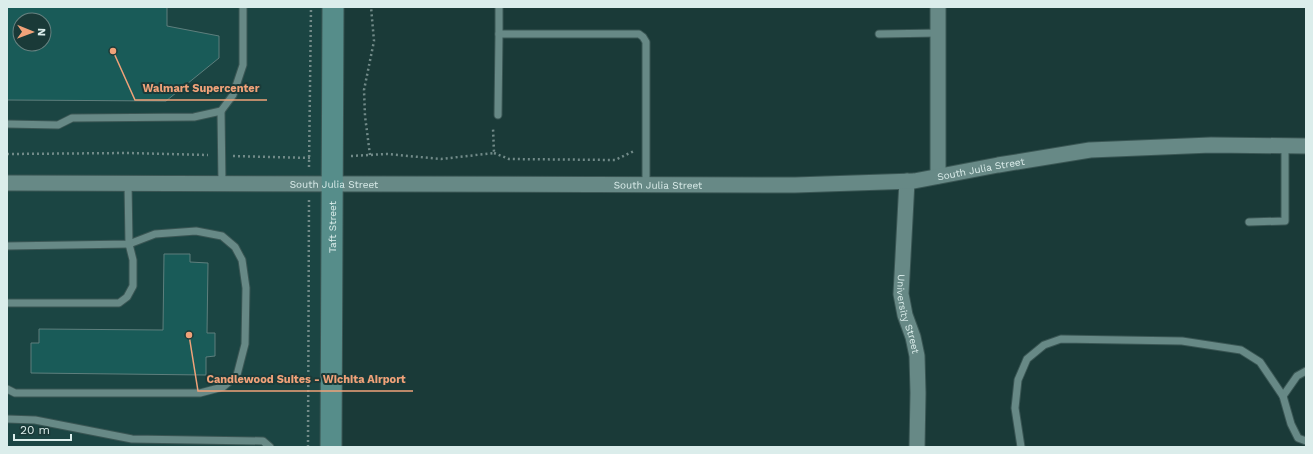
<svg xmlns="http://www.w3.org/2000/svg" width="1313" height="454" font-family="'Work Sans',sans-serif">
<style>
.built{fill:#1b4543;fill-rule:evenodd}
.building{fill:#195b58;stroke:#5e7f7d;fill-rule:evenodd}
.lines{fill:none;stroke-linecap:round;stroke-linejoin:round}
.lane-casing{stroke:#3a5654;stroke-width:9}
.street-casing{stroke:#3a5654;stroke-width:17}
.secondary-casing{stroke:#3a5654;stroke-width:23}
.path{stroke:#718a88;stroke-width:2.5;stroke-dasharray:2 3;stroke-linecap:butt}
.lane{stroke:#678986;stroke-width:7}
.street{stroke:#678986;stroke-width:15}
.secondary{stroke:#568d8a;stroke-width:21}
.labels{text-anchor:middle;stroke-width:4;stroke-linejoin:round;paint-order:stroke}
.street-label{font-size:10px;fill:#dbedeb;stroke:#1a3a38}
.leader{fill:none;stroke:#f0a279;stroke-width:1.5}
.callout-dot{fill:#f0a279;stroke:#1a3a38;stroke-width:1.5}
.callout-label{font-size:11px;text-anchor:middle;font-weight:bold;fill:#f0a279;stroke:#1a3a38;stroke-width:4;stroke-linejoin:round;paint-order:stroke}
</style>
<rect width="100%" height="100%" fill="#1a3a38"/>
<path class="built" d="M7,7H332L328,447H7ZM20,20H44V44H20Z"/>
<g class="building">
<path d="M7,7H167V26L219,36V58L166,101L7,100ZM20,20H44V44H20Z"/>
<path d="M164,254H190V262L208,263L207,333H215V356L206,357V375L31,373V343H39V329L163,330Z"/>
</g>
<g class="lines">
<g class="lane-casing">
<g id="lane">
<path d="M499,34V7"/>
<path d="M879,34L938,33"/>
<path d="M221,111L222,184"/>
<path d="M498,115L499,34H639L643,37L646,42V185"/>
<path d="M7,124L58,125L72,118L194,117L221,111L233,95L243,65V7"/>
<path d="M1249,222L1285,221V146"/>
<path d="M7,246L129,244L155,234L196,231L222,236L235,247L242,260L246,288L245,344L237,375L223,387L200,393H15L7,389"/>
<path d="M7,303H119L127,297L133,286V260L129,244L128,183"/>
<path d="M1283,396L1297,376L1306,371"/>
<path d="M7,419L35,420L132,439L263,441L270,447"/>
<path d="M1021,447L1015,408L1018,380L1027,359L1044,345L1061,339L1182,341L1241,350L1260,362L1283,396L1291,424L1298,438L1306,441"/>
</g>
</g>
<g class="street-casing">
<g id="street">
<path d="M938,176V7"/>
<path id="s1" d="M907,181L901,294L905,315L913,337L917,356L918,393L917,447"/>
<path id="s2" d="M7,183L795,185L914,181L998,165L1090,150L1211,145L1306,146"/>
</g>
</g>
<g class="secondary-casing">
<g id="secondary">
<path id="s3" d="M331,447L333,7"/>
</g>
</g>
<g class="path">
<path d="M494,153L509,159L615,160L634,151"/>
<path d="M7,154L129,153L208,155"/>
<path d="M370,155L365,116L364,90L374,41L371,7"/>
<path d="M233,156L312,158"/>
<path d="M351,156L387,154L441,159L494,153L493,128"/>
<path d="M309,167L311,7"/>
<path d="M308,447L309,200"/>
</g>
<use href="#lane" class="lane"/>
<use href="#street" class="street"/>
<use href="#secondary" class="secondary"/>
</g>
<g class="labels">
<g class="street-label">
<text dy="4" stroke="none"><textPath href="#s2" startOffset="975">South Julia Street</textPath></text>
<text dy="4" stroke="none"><textPath href="#s2" startOffset="327">South Julia Street</textPath></text>
<text dy="4" stroke="none"><textPath href="#s2" startOffset="651">South Julia Street</textPath></text>
<text dy="4" stroke="none"><textPath href="#s3" startOffset="220">Taft Street</textPath></text>
<text dy="4" stroke="none"><textPath href="#s1" startOffset="134">University Street</textPath></text>
</g>
</g>
<path class="leader" d="M113 51L135 100H267M189 335L198 391H413"/>
<g class="callout-dot">
<circle cx="113" cy="51" r="4"/>
<circle cx="189" cy="335" r="4"/>
</g>
<g class="callout-label">
<text x="201" y="92">Walmart Supercenter</text>
<text x="306" y="383">Candlewood Suites - Wichita Airport</text>
</g>
<rect width="1313" height="454" fill="none" stroke="#dbedeb" stroke-width="16"/>
<g transform="translate(32 32) rotate(91)"><circle r="19" fill="#1a3a38" stroke="#678280"/>
<path d="M0-3L7 15L0 10L-7 15Z" fill="#f0a279"/>
<text y="-6" font-size="11" font-weight="bold" text-anchor="middle" fill="#dbedeb">N</text>
</g>
<path d="M14 434v6h57v-6" fill="none" stroke="#dbedeb" stroke-width="2"/>
<text x="20" y="434" font-size="12" fill="#dbedeb" stroke="#1a3a38" stroke-width="3" paint-order="stroke">20 m</text>
</svg>
